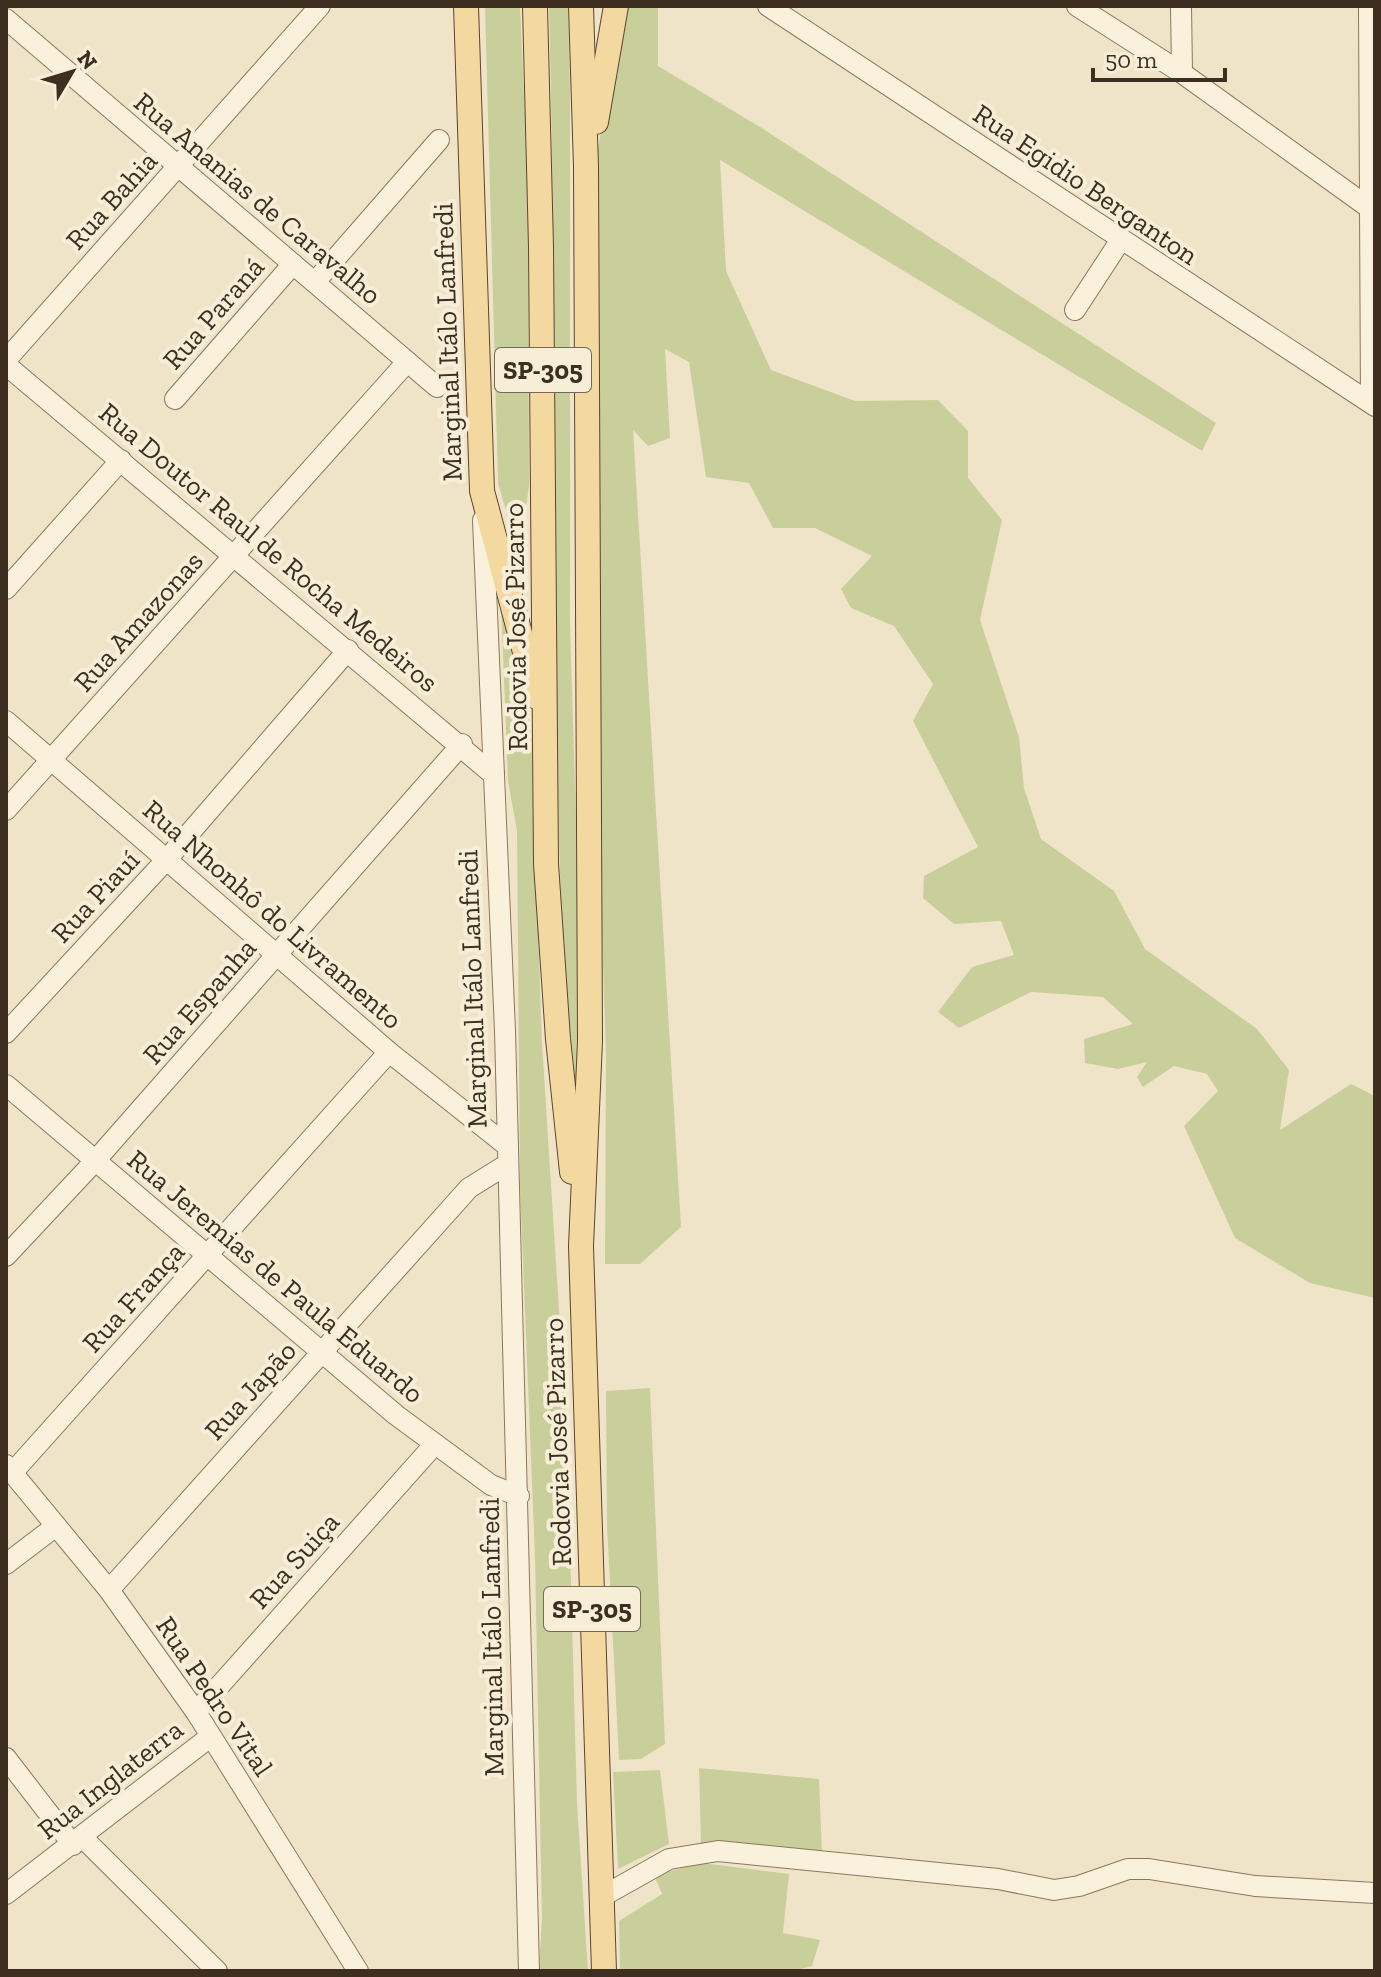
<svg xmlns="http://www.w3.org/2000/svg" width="1381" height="1977" font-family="'Zilla Slab',serif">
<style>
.green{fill:#c9cf9b}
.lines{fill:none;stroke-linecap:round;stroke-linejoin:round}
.minor-casing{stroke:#8d765c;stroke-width:22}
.major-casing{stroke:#5b4430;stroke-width:26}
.minor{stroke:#faf1dc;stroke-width:20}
.major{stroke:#f3d9a0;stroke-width:24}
.labels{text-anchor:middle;stroke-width:8;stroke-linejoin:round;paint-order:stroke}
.shield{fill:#f7eed8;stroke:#756857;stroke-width:2}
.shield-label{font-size:26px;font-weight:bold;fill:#3d2e20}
.street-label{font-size:28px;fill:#3d2e20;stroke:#f7eed8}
</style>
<rect width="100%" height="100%" fill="#f0e4c8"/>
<g class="green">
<path d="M485,6H520L528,179L529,486L525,514L509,521L498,483Z"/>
<path d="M549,6H568L570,94V626L581,977L577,1110C561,998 561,885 557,773C550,517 556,262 549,6Z"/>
<path d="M623,6H658V66L760,127L1216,423L1202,451L720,160L726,271L771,370L855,401L938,400L968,431V478L1002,520L980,620L1019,737L1024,788L1041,839L1114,891L1145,949L1257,1029L1289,1070L1280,1130L1351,1084L1375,1096V1298L1310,1283L1235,1238L1184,1126L1218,1091L1207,1074L1174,1066L1143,1087L1137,1077L1147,1062L1118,1069L1085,1063L1084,1039L1133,1024L1103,997L1031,992L959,1028L938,1012L972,967L1014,955L1001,921L954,924L923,898L924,876L978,847L913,721L933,684L894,626L851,608L841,589L872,556L815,528H773L749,483L706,477L689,362L665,349L670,438L648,446L633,430L681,1227L640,1264H605L606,1055L597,779L594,172Z"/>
<path d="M500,578L514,633L531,732L542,1043L567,1436L577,1803L588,1971H539L542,1919L535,1558L520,1188L517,831L508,781Z"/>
<path d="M650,1388L665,1744L641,1759L619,1760L607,1525L606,1391Z"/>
<path d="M699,1768L819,1779L822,1853L701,1843Z"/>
<path d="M660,1770L669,1844L618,1869L613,1772Z"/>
<path d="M702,1863L789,1874L783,1933L820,1940L812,1966L793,1971H620L619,1921L662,1894L654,1875Z"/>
</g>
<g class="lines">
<g class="minor-casing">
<g id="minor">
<path d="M768,6L1375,406"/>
<path d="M1077,6L1182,73L1375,212"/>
<path d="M1181,6L1182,73"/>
<path d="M1369,6L1371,403"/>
<path d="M6,19L437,387"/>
<path d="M315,282L439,140"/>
<path d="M1075,310L1120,241"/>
<path d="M6,360L320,6"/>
<path d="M6,365L494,775"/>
<path d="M175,399L293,264"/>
<path d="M483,520L505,1031L529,1971"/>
<path d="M6,589L121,460"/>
<path d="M6,721L389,1052L506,1145"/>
<path d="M6,810L407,362"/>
<path d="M6,1033L168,858L348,650"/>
<path d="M6,1085L396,1415L491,1485L519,1496"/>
<path d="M6,1256L95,1161L462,744"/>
<path d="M6,1465L109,1590L196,1712L358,1971"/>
<path d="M13,1472L389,1052"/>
<path d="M6,1564L56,1526"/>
<path d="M109,1590L469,1188L506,1165"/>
<path d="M196,1712L434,1445"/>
<path d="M6,1758L73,1845"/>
<path d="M83,1838L217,1971"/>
<path d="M6,1894L210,1737"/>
<path d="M603,1896L669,1859L718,1851L998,1879L1054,1890L1079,1886L1128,1869H1149L1255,1886L1375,1893"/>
</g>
</g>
<g class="major-casing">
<g id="major">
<path d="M466,6L482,491L537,697"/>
<path d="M535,6L541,247L546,864L558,1039L572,1172"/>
<path d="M581,6L586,167L590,1041L581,1246L604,1971"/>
<path d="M596,122L616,6"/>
</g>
</g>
<use href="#minor" class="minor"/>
<use href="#major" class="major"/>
</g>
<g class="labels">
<g class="shield">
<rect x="495" y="348" width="96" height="44" rx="6"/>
<rect x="544" y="1587" width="96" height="44" rx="6"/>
</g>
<g class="shield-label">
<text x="543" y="379">SP-305</text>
<text x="592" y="1618">SP-305</text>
</g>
<g class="street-label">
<text transform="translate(1086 184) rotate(34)" y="10">Rua Egidio Berganton</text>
<text transform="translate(258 198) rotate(40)" y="10">Rua Ananias de Caravalho</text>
<text transform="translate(111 200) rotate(-48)" y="10">Rua Bahia</text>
<text transform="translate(213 313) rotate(-49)" y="10">Rua Paraná</text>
<text transform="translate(447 342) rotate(-92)" y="10">Marginal Itálo Lanfredi</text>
<text transform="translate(269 547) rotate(40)" y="10">Rua Doutor Raul de Rocha Medeiros</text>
<text transform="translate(138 621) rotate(-48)" y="10">Rua Amazonas</text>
<text transform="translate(515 627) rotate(-91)" y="10">Rodovia José Pizarro</text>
<text transform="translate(95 896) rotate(-47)" y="10">Rua Piauí</text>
<text transform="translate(273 914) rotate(41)" y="10">Rua Nhonhô do Livramento</text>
<text transform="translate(472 989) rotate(-92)" y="10">Marginal Itálo Lanfredi</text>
<text transform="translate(199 1001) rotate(-49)" y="10">Rua Espanha</text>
<text transform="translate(276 1276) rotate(40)" y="10">Rua Jeremias de Paula Eduardo</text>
<text transform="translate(133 1297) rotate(-48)" y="10">Rua França</text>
<text transform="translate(250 1390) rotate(-48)" y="10">Rua Japão</text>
<text transform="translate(557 1442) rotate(-92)" y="10">Rodovia José Pizarro</text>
<text transform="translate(294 1560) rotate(-48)" y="10">Rua Suiça</text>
<text transform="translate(491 1637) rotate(-91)" y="10">Marginal Itálo Lanfredi</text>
<text transform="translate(215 1696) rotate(56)" y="10">Rua Pedro Vital</text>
<text transform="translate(110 1779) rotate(-38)" y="10">Rua Inglaterra</text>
</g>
</g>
<rect width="1381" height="1977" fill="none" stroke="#3d2e20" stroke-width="16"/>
<g transform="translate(72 72) rotate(52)" stroke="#f7eed8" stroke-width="6" paint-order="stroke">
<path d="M0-6L14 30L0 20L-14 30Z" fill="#3d2e20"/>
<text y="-12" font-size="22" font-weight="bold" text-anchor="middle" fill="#3d2e20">N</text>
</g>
<path d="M1093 68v12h132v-12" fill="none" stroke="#3d2e20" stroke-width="4"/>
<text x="1105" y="68" font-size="24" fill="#3d2e20" stroke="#f7eed8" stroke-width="6" paint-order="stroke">50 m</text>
</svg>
